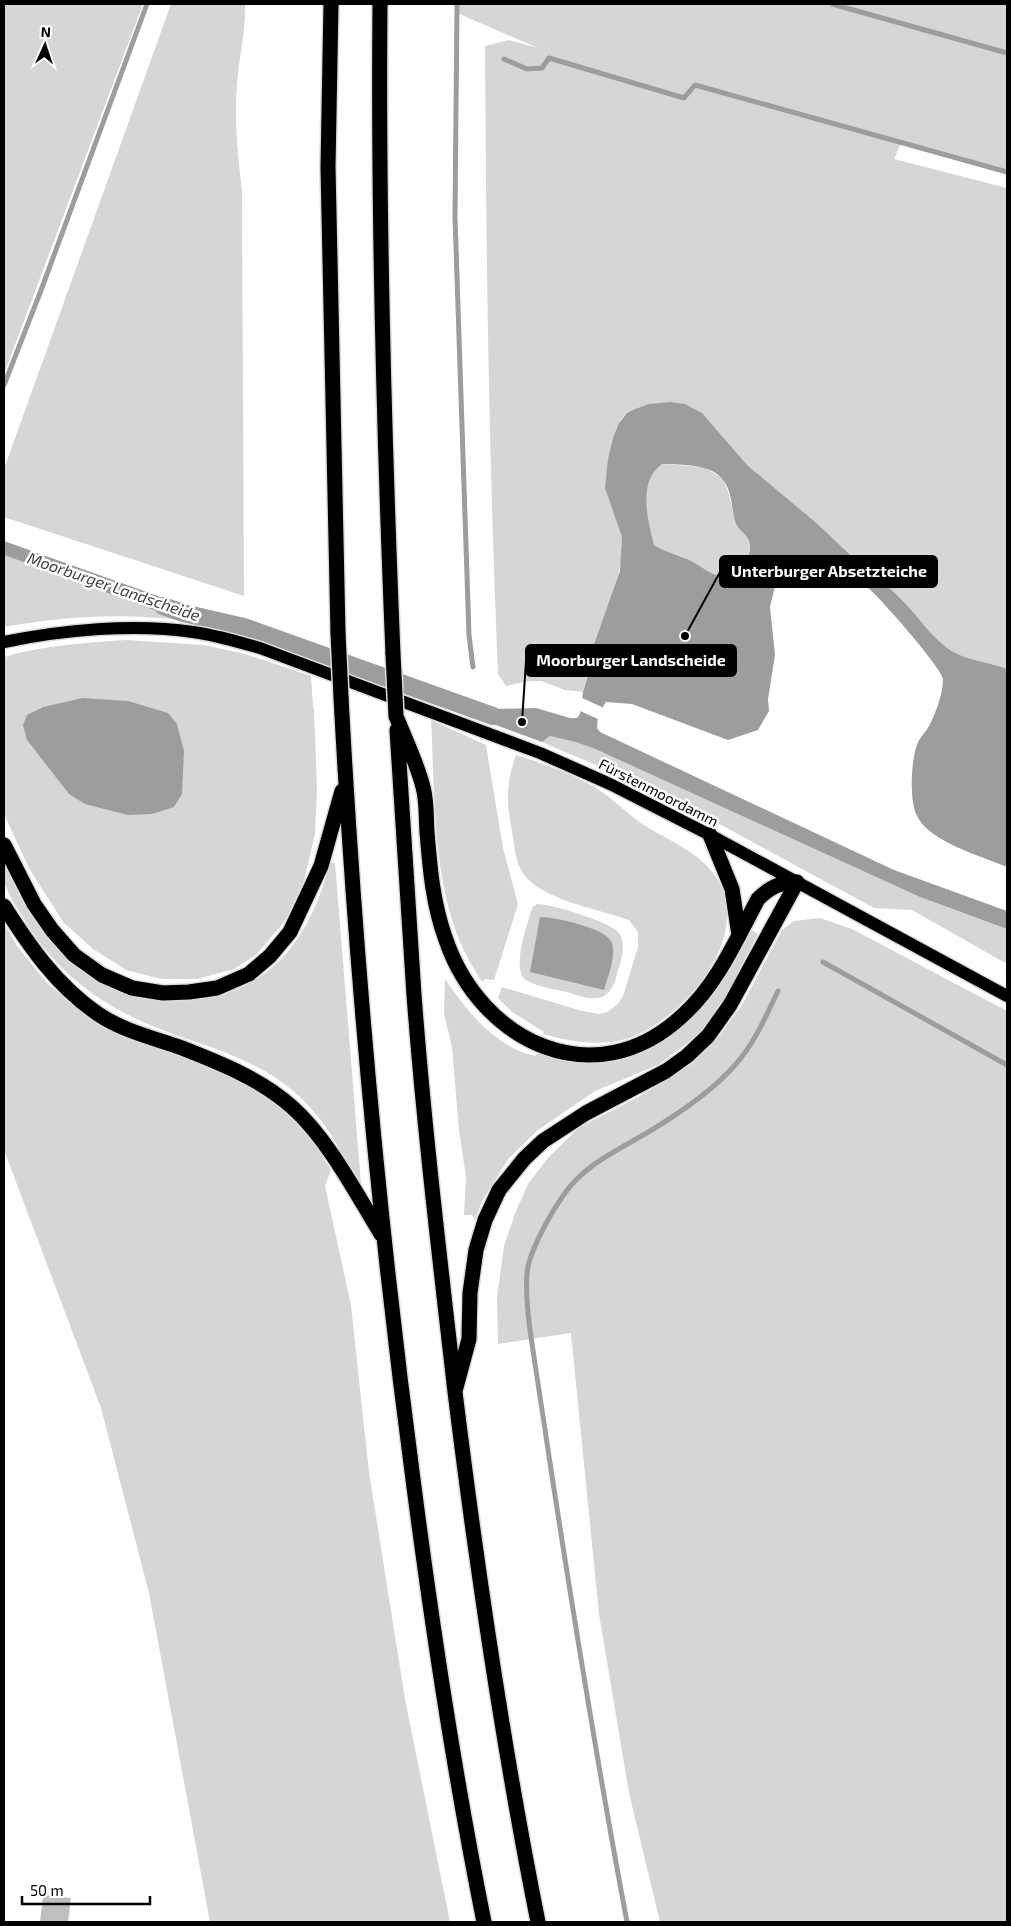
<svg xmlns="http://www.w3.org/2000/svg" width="1011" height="1926" font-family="'Exo 2',sans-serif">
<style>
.green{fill:#d6d6d6;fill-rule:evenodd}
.water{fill:#9d9d9d;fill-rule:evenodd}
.pier{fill:#fff}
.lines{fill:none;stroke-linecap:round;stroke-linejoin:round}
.stream{stroke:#9d9d9d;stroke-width:5}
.canal{stroke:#9d9d9d;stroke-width:18}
.building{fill:#bfbfbf}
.major-casing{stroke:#dbdbdb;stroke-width:15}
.highway-casing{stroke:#dbdbdb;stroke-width:18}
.major{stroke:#000;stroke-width:12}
.highway{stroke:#000;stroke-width:15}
.highway-bridge-casing{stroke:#dbdbdb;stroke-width:18;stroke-linecap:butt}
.highway-bridge{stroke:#000;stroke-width:15}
.labels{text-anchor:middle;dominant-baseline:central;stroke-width:5;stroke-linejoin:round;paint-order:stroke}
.street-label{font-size:15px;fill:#000;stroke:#fff}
.water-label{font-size:16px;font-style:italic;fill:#3e3e3e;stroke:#fff}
.leader{fill:none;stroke:#000;stroke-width:2}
.callout-dot{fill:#000;stroke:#fff;stroke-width:2}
.callout{fill:#000;stroke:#000;stroke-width:2}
.callout-label{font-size:16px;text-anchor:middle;font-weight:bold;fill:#fff}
</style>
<rect width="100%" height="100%" fill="#fff"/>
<!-- green -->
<path class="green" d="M4,4h139l-139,370z
M171,4h74c1,27 -6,53 -8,80 -3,35 1,72 5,107l2,405 -240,-79v-48z
M457,4h550v168l-106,-29 -7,16 113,29v481c-20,-8 -43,-8 -61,-22 -11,-9 -19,-18 -27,-28 -15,-18 -32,-35 -51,-48 -37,-38 -82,-67 -120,-104 -16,-16 -38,-51 -57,-60 -17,-9 -63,-4 -72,16 -3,7 -15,60 -13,66 4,20 18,37 17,58 -2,32 -16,60 -26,90 -6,18 -9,37 -14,55l-18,-2 -24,-9h-13l-22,5 -8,-12c-9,-209 -12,-418 -13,-628l24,-6 29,8 -81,-35z
M662,464l42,3 19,12 5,12 8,33 12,15 2,14 -4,11 -12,11 -13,2 -14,-5 -6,-5 -20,-11 -15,-3 -12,-8c-6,-25 -18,-63 8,-81z
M4,555l177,65c-63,-7 -115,-4 -177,7z
M126,640l78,5 41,9 66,22 2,31 1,1 3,81 -2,45 -11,47 -19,40 -29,34 -22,14 -37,10h-36l-35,-9 -33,-21 -30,-27 -34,-54 -25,-54v-157c39,-12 81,-14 122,-17zM82,698l-34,68 -20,-26v-25l15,-8z
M431,720l55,25 17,103 15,56 -24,76 -9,-1 -3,3c-8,-13 -16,-26 -22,-40 -28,-69 -25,-148 -29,-222z
M550,736l25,6 18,6 327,149 87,32v35l-95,-54 -38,-2 -208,-113 -124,-53z
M516,755c29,9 61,20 86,37 13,9 24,20 36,29 30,21 68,31 84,67 24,58 -42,132 -93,150 -29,9 -58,4 -86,-4l1,-2 -32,-20 -14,-14 4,-11 80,24 17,3 8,-2 11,-8 5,-8 15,-49v-15l-9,-12c-30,-11 -95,-21 -109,-52 -5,-11 -6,-25 -8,-37 -6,-30 -6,-47 4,-76z
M4,862c12,27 25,57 48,77 14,12 31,22 47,32 10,8 22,19 34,24 19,7 41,7 60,5 80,-8 118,-65 137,-137h5l26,321 -5,1c-13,-36 -35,-71 -65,-96 -37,-30 -82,-42 -126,-58 -58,-22 -105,-54 -138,-107 -8,-14 -19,-28 -23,-43 -1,-6 0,-13 0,-19z
M537,904c15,0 74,18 82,29 7,9 3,27 -1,37 -2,9 -5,21 -14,26 -10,6 -27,-1 -37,-4 -13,-3 -29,-5 -41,-12 -15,-10 1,-54 5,-69l2,-4z
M820,918l32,11 155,82v911h-347l-31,-129 -30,-179 -28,-281 -73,11 -1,-47 7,-51 12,-35 12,-27 20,-26 30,-30 60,-31 54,-33 28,-29 22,-30 40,-75 12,-9z
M4,923l13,23 30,37 35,29 53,27 108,41 29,19 32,29 27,42 -6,16 26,119 18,167 36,227 45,223h-240l-61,-329 -48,-185 -97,-258z
M752,930l6,4 -35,67 -22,30 -15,13 -28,21 -63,26 -57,39 -29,28 -27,43 -7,19 -3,-5h-8l2,-38 -7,-47 -7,-83 -8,-33 1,-35c18,26 39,54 68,69 7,4 15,6 22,8l3,-4c24,10 48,12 74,8 72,-12 108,-71 140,-130z"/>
<!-- water -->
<path class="water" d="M670,402l15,2 17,9 46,53 66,55 54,50c19,13 36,30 51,48 8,10 16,19 27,28 18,14 41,14 61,22v198c-26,-11 -77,-25 -90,-51 -8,-16 -6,-55 0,-71 2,-7 9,-13 12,-19 7,-13 14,-33 14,-47 -1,-11 -66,-85 -77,-93 -6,-4 -15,-5 -21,-9 -10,-5 -16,-10 -27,-12 -15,-3 -27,3 -40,9l-8,33 5,48 -7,44 1,12 -11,19 -30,10 -96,-36 -26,-2 -8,13 -1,13 3,4 294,138 113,41v18l-87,-32 -327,-149 -18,-6 -25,-6 -8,6 -73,-27 4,-13 21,7 42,-1 34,10h7l3,-4 3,-22 7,-24 2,-18 28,-79 2,-34 -17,-49 3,-29 5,-21 6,-15 8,-10 8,-4 14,-5zM662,464c19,1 49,-1 61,16 10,12 8,30 13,44 3,6 9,9 12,15 3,7 2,16 -1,22 -2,5 -7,8 -11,11 -15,14 -33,-6 -47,-12 -13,-6 -22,-7 -35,-15 -6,-25 -17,-63 8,-81z
M4,541l182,65 -5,14 -177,-65z
M82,698l46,3 40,12 9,11 7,27 -2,43 -8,13 -22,7 -24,1 -43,-11 -16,-10 -42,-54 -4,-15 4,-10 16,-8z
M540,917c15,0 67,11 72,26 4,15 -4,33 -8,47l-74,-18z"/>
<!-- pier -->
<path class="pier" d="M580,697l24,11 -4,12 -22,-10z"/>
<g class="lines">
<!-- stream -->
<path class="stream" d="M457,4l-2,213 14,418 4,32
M832,4l175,49
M504,59l23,10 15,-1 7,-10 135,40 11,-13 312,87
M4,385l36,-92 107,-289
M823,962l184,103
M627,1922c-28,-148 -52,-297 -75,-446 -6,-40 -12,-79 -18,-119 -4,-27 -9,-56 -7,-84 2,-22 25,-62 38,-80 20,-28 51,-42 80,-59 32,-19 67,-42 91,-70 19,-22 30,-48 42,-73"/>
<!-- canal -->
<path class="canal" d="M163,606l20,7 61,14 249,89"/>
</g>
<!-- building -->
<path class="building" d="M43,1895l28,3 -3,24h-28z"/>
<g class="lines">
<defs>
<path id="major" d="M4,642c58,-12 130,-19 189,-10 23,3 45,10 67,16l280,105 70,31 100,51 297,161"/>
<path id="highway" d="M331,4l-3,163 10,466
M380,4c-2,217 4,433 13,650
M341,697c14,264 38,528 73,790 19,146 41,291 70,435
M396,716c9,23 21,47 27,71 4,14 3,31 4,45 3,37 6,73 19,108 35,102 149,157 236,76 35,-31 54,-76 76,-117 12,-12 23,-17 39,-17l-67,123 -22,31 -21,20 -21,15 -80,42 -43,28 -19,18 -25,31 -14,30 -9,30 -6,43 -1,46 -14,52
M397,730c5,89 11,177 17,265 10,133 26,265 41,397 22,178 48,355 83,530
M710,835l22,54 7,46
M4,845l30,59 18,26 22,25 28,20 30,13 31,5 26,-1 28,-4 32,-14 21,-18 20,-24 31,-66 21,-75
M4,906c26,41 53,80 94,108 25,17 56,24 84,34 38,15 79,31 110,59 36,32 64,86 89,127"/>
</defs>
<!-- major casing -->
<use href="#major" class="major-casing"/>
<!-- highway casing -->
<use href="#highway" class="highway-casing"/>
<!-- major -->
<use href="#major" class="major"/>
<!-- highway -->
<use href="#highway" class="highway"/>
<defs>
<path id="highway-bridge" d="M338,633l3,64
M393,654l3,62"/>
</defs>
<!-- highway-bridge casing -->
<use href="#highway-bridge" class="highway-bridge-casing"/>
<!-- highway-bridge -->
<use href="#highway-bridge" class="highway-bridge"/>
</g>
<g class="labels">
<!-- street labels -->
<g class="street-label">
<text transform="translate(659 792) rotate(27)">Fürstenmoordamm</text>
</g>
<!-- water labels -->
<g class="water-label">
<text transform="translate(114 586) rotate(19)">Moorburger Landscheide</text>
</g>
</g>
<!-- callouts -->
<path class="leader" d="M685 636L720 572M522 722L526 661"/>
<g class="callout-dot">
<circle cx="685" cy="636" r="5"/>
<circle cx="522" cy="722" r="5"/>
</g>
<g class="callout">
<rect x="720" y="556" width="217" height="31" rx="5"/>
<rect x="526" y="645" width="210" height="31" rx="5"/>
</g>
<g class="callout-label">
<text x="829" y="577">Unterburger Absetzteiche</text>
<text x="631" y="666">Moorburger Landscheide</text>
</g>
<!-- border -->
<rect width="1011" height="1926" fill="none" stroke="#000000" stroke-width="10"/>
<!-- north arrow -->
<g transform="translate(45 45) rotate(3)" stroke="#ffffff" stroke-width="4" paint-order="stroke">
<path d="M0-4L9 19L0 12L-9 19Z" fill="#000000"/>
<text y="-8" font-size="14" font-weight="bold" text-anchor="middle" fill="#000000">N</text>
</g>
<!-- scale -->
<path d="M22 1896v8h128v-8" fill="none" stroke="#000000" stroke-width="2.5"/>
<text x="30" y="1896" font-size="15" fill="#000000" stroke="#ffffff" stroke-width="4" paint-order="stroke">50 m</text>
</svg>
